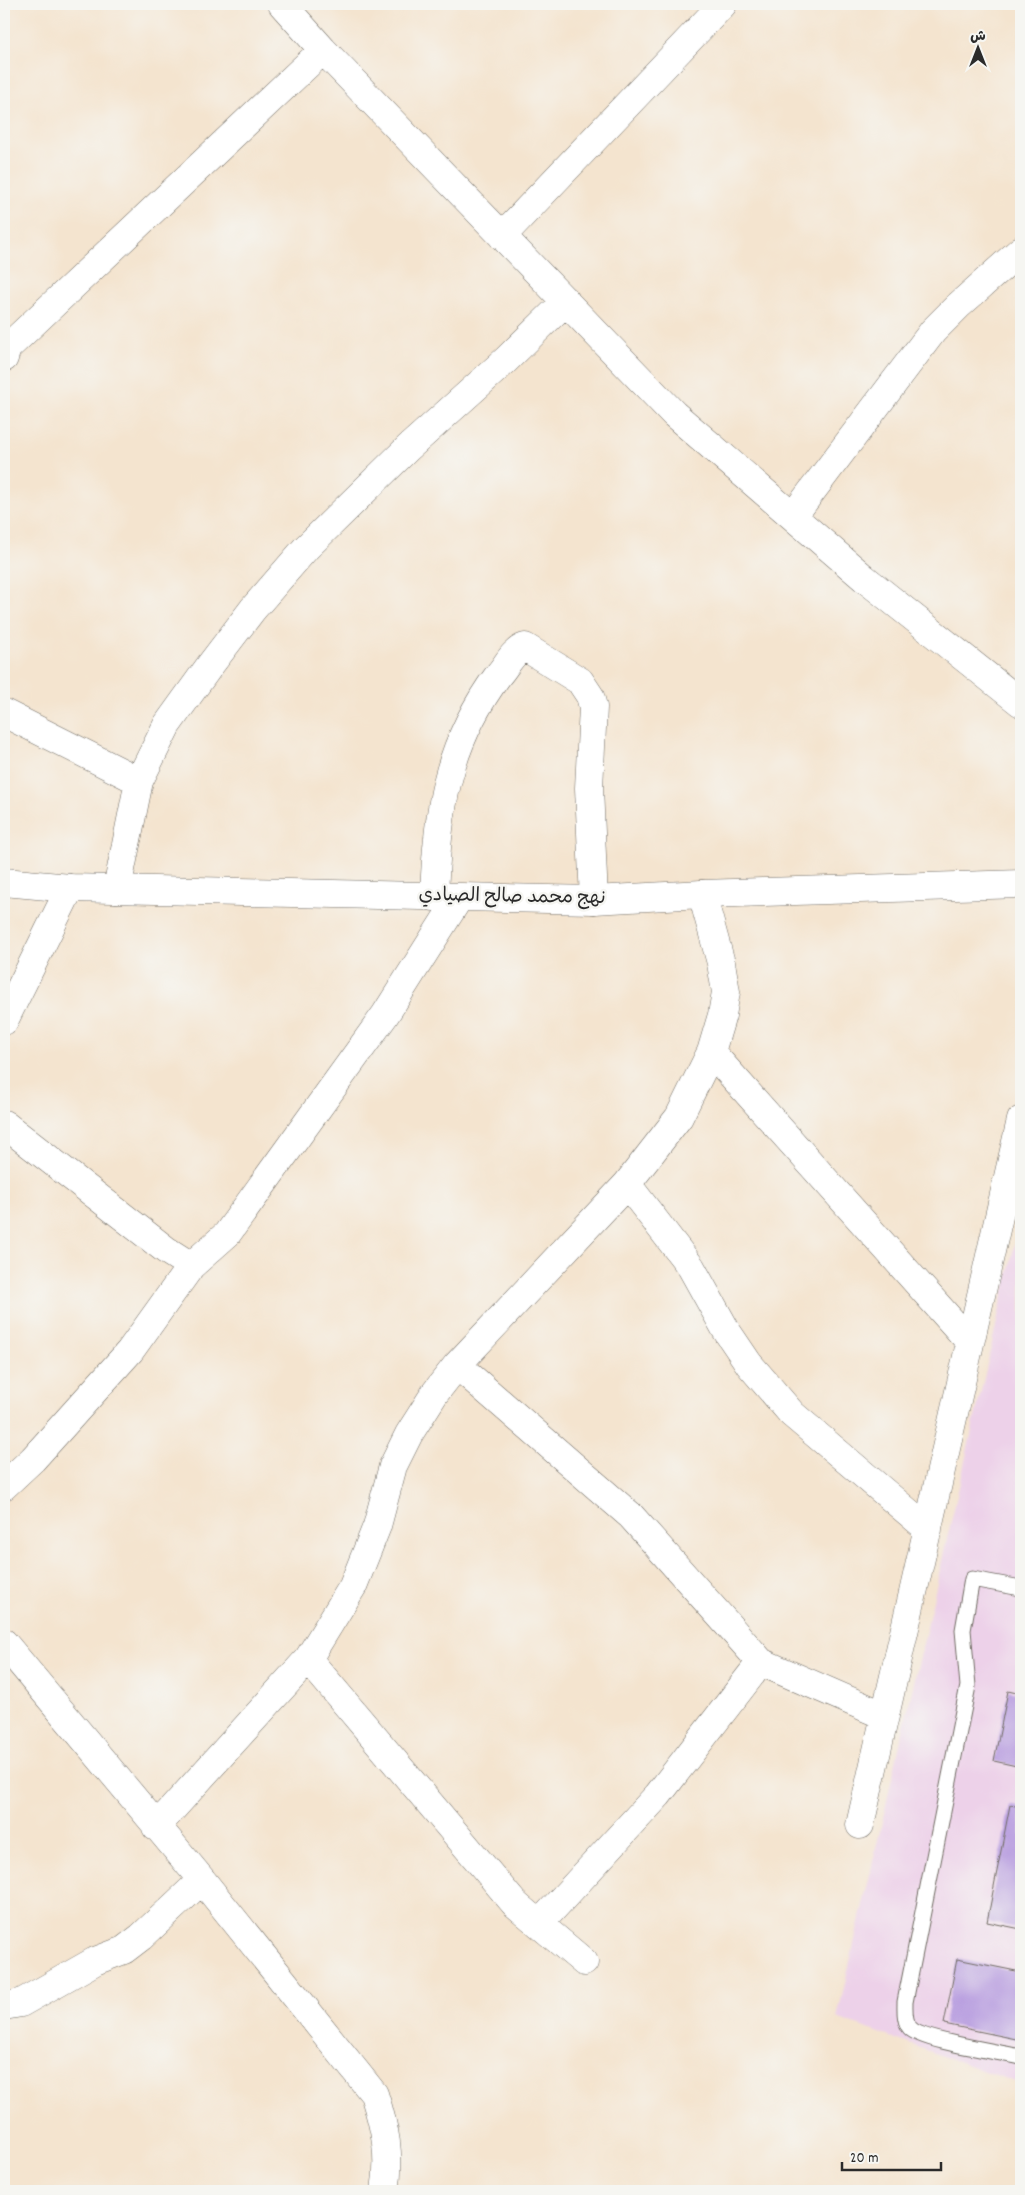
<svg xmlns="http://www.w3.org/2000/svg" width="1025" height="2195" font-family="Dekko,'Playpen Sans Arabic',sans-serif">
<style>
.built{fill:#edd1e9}
.building{fill:#b295de}
.lines{fill:none;stroke-linecap:round;stroke-linejoin:round}
.lane-casing{stroke:#716c64;stroke-width:17}
.street-casing{stroke:#716c64;stroke-width:29}
.secondary-casing{stroke:#716c64;stroke-width:29}
.lane{stroke:#fff;stroke-width:15}
.street{stroke:#fff;stroke-width:28}
.secondary{stroke:#fff;stroke-width:28}
.labels{text-anchor:middle;dominant-baseline:central;stroke-width:5;stroke-linejoin:round;paint-order:stroke}
.street-label{font-size:19px;fill:#2b2b2b;stroke:#f6f6f2}
</style>
<rect width="100%" height="100%" fill="#f6f6f2"/>
<filter id="ink" filterUnits="userSpaceOnUse"><feTurbulence type="fractalNoise" baseFrequency=".02" numOctaves="2"/><feDisplacementMap in="SourceGraphic" scale="10" xChannelSelector="R" yChannelSelector="G"/><feConvolveMatrix kernelMatrix="1 2 1 2 8 2 1 2 1" color-interpolation-filters="sRGB"/></filter>
<filter id="wash" filterUnits="userSpaceOnUse"><feTurbulence type="fractalNoise" baseFrequency=".0096" numOctaves="4" result="noise"/><feDisplacementMap in="SourceGraphic" scale="20" xChannelSelector="R" yChannelSelector="G"/><feGaussianBlur stdDeviation="1.12" result="paint"/><feColorMatrix in="noise" values="0 0 0 0 0 0 0 0 0 0 0 0 0 0 0 0 0 1.4 0 .05"/><feComposite in="paint" operator="in"/></filter>
<g filter="url(#wash)">
<rect width="100%" height="100%" fill="#f4e4cf"/>
<!-- built -->
<path class="built" d="M1021,1217v867l-184,-66z"/>
<g id="blocks">
<!-- building -->
<path class="building" d="M1008,1691l13,3v73l-27,-6z
M1010,1805l11,2v122l-34,-7z
M957,1959l64,13v68l-77,-16z"/>
</g>
</g>
<g filter="url(#ink)">
<use href="#blocks" fill-opacity="0" stroke="#716c64" stroke-width="1"/>
<g class="lines">
<defs>
<path id="lane" d="M1021,1588l-49,-9 -9,51 5,56 -63,316c0,8 -1,19 5,26 11,13 91,24 111,29"/>
<path id="street" d="M282,4l41,46 351,364 190,164 157,125
M502,236l221,-232
M4,358l3,-10 316,-298
M793,516l140,-185 25,-25 63,-56
M4,713l135,68
M117,889l22,-108 28,-56 44,-61 42,-55 53,-61 102,-100 98,-88 60,-59
M434,897c3,-85 12,-152 65,-223 8,-9 14,-23 26,-27l55,34 10,15 3,11 -4,81 5,112
M4,1021l66,-133
M711,1052l259,290
M4,1124l162,126 25,16 36,-32 158,-219 74,-117
M627,1184l64,83 35,63 23,34 43,50 136,115
M457,1365l174,151 130,146 124,54
M4,1486l29,-27 97,-108 61,-85
M4,1643l198,237 172,214c11,34 17,61 11,97
M308,1659l206,244 70,59
M860,1825l161,-705
M156,1827l152,-168 45,-73 24,-60 16,-60 16,-32 26,-41 22,-28 170,-181 52,-67 32,-65 11,-37 4,-23 -5,-29 -19,-69
M539,1924l119,-129 103,-133
M4,2006l17,-3 74,-42 29,-11 17,-13 61,-57"/>
<path id="secondary" d="M4,882l66,6 524,12 108,-6 319,-10"/>
</defs>
<!-- lane casing -->
<use href="#lane" class="lane-casing"/>
<!-- street casing -->
<use href="#street" class="street-casing"/>
<!-- secondary casing -->
<use href="#secondary" class="secondary-casing"/>
<!-- lane -->
<use href="#lane" class="lane"/>
<!-- street -->
<use href="#street" class="street"/>
<!-- secondary -->
<use href="#secondary" class="secondary"/>
</g>
</g>
<g class="labels">
<!-- street labels -->
<g class="street-label">
<text transform="translate(512 898) rotate(1)">نهج محمد صالح الصيادي</text>
</g>
</g>
<!-- margin -->
<rect width="1025" height="2195" fill="none" stroke="#f6f6f2" stroke-width="20"/>
<!-- north arrow -->
<g transform="translate(978 48)" stroke="#f6f6f2" stroke-width="4" paint-order="stroke">
<path d="M0-4L9 19L0 12L-9 19Z" fill="#2b2b2b"/>
<text y="-8" font-size="14" font-weight="bold" text-anchor="middle" fill="#2b2b2b">ش</text>
</g>
<!-- scale -->
<path d="M842 2162v8h99v-8" fill="none" stroke="#2b2b2b" stroke-width="2.5"/>
<text x="850" y="2162" font-size="15" fill="#2b2b2b" stroke="#f6f6f2" stroke-width="4" paint-order="stroke">20 m</text>
</svg>
